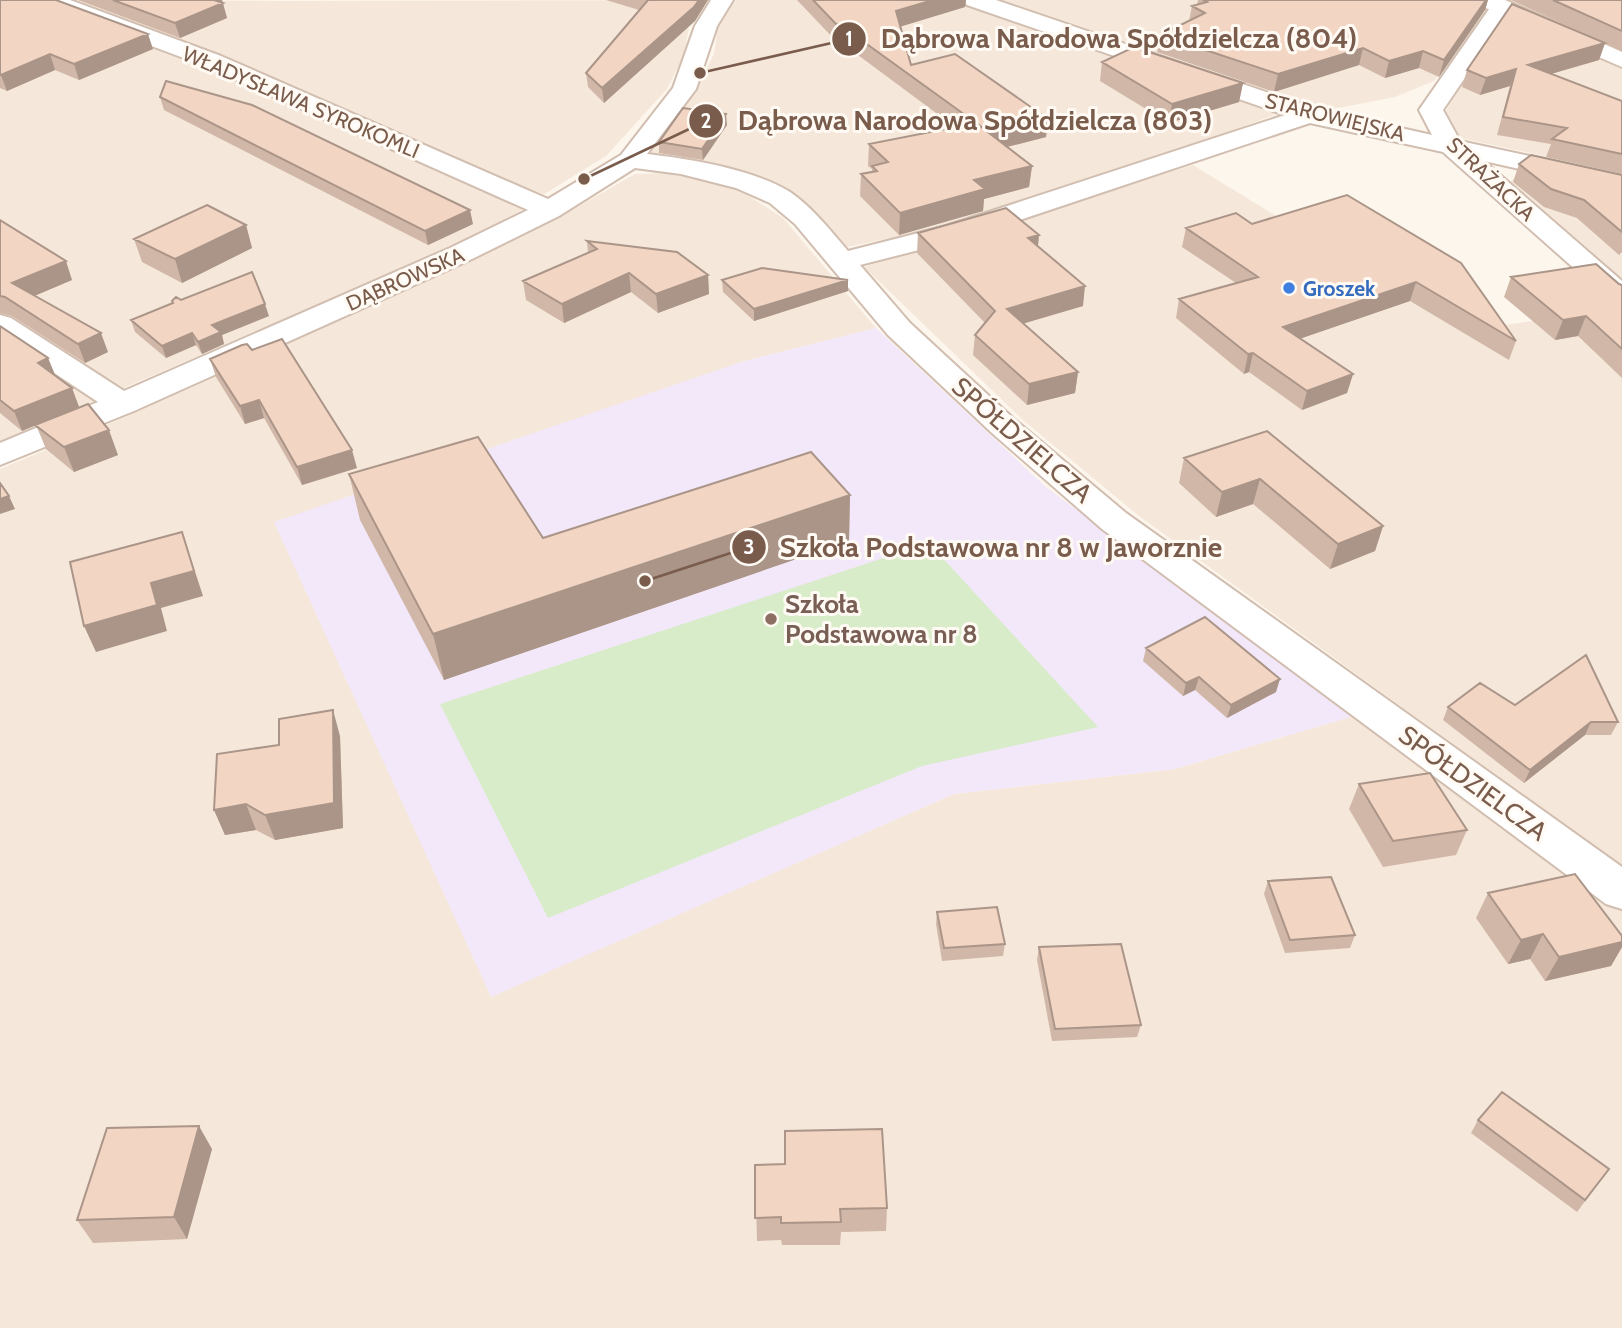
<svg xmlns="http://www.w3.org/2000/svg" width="1622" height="1328" font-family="Cabin,sans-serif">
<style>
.residential{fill:#f5e8da}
.education{fill:#f3e8fa}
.green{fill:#d8ecc9}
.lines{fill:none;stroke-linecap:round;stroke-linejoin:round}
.street-casing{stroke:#d1beb0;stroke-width:4}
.secondary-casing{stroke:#d6c0b0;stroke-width:4}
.street{fill:#fff;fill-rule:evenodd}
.secondary{fill:#fff;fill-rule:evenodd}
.wall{fill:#d1b7a8}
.shaded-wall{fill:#aa9588}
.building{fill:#f3d5c3;stroke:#aa9588;stroke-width:2}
.shop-dot{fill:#3f7fe0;stroke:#fffaf3;stroke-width:2.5}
.education-dot{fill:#8d6e63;stroke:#fffaf3;stroke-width:2.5}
.labels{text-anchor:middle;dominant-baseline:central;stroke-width:6;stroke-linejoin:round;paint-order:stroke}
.far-street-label{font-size:21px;fill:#7a5c4d;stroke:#fffaf3}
.far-shop-label{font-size:21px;font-weight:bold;fill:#366cbe;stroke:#fffaf3;text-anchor:start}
.street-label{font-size:26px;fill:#7a5c4d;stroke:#fffaf3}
.education-label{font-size:26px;font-weight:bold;fill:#785e54;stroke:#fffaf3;text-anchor:start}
.leader{fill:none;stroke:#7a5c4d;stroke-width:2.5}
.callout-dot{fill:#7a5c4d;stroke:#fffaf3;stroke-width:2.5}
.mark-label{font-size:21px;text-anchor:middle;font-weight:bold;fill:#fff}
.callout-label{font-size:28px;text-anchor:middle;font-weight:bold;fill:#7a5c4d;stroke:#fffaf3;stroke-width:6;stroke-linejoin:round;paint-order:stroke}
</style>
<rect width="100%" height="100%" fill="#fdf6ec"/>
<!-- residential -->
<path class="residential" d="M0,0l60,8 147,61 317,140 -78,41 -446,191z
M68,0l215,1 423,-1 -17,27 -5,28 -17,34 -61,67 -68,42z
M736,0h222l324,112 -192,70 -142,44 -101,21 -46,-47 -54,-26 -98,-19 47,-65 18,-36 4,-30z
M1000,0h474l17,8 -57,73 -39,16 -72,14z
M1509,18l113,51v104l-162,-35 -14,-27 16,-29z
M1193,165l270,166 76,-11 83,-6v553l-483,-351 -115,-95 -160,-154z
M1526,167l96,25v92l-114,-100z
M668,173l70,16 45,29 93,110 -135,34 -250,634 463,-202 221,-25 179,-53 268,194v418h-1622v-859l130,-54 343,-157 92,-44 70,-40z"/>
<!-- education -->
<path class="education" d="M876,328l170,159 308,229 -179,53 -221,25 -463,203 -217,-475 467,-160z"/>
<!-- green -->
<path class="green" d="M929,543l169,184 -176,39 -374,152 -108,-214z"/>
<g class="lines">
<defs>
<path id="street" d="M39,0h31l151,56 327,143 73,-44 52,-67 22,-62 16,-26h22l-16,26 -21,63 -49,65c43,5 106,15 143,38 23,16 40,38 58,59l98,-25 339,-111 -318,-110 -3,-5h32l320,109 116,26 -13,-25 75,-108h16l3,5 -70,103 17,31 162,35v16l-138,-31 138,120v24l-10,-3 -169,-150 -133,-29 -344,115 -106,27 50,58 104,96 112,94 496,354v42l-16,-5 -504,-375 -110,-96 -104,-98 -93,-111 -25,-21 -34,-15 -55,-14 -46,-6 -76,48 -89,44 -336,151 -134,54v-22l98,-41 -98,-65v-22l11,3 113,73 326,-143 78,-38 -323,-144 -163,-61z"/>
<path id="secondary" d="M1476,0h29l117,52v15l-143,-62z"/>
</defs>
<!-- street casing -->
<use href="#street" class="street-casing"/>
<!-- secondary casing -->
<use href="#secondary" class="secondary-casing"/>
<!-- street -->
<use href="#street" class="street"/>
<!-- secondary -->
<use href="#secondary" class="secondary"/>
</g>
<!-- wall -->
<path class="wall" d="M0,0l153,49 -74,31 -24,-10 -48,21 -7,-3z
M78,0h144l5,18 -47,20z
M606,0h102l-13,21 -91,82 -16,-16 -2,-14 53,-63z
M797,0h169l-1,7 -64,19 10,39 137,54 -2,18 -39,10 25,19 -3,21 -45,12 -1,12 -84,24 -39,-39 1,-22 11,-2v-3l-4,-3 1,-22 86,-17 -116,-86h-3z
M1198,0h290l-3,10 -46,67 -20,-9 -34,10 -26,-13 -85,27 -117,-40 3,-17 29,-14 3,-15 5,-1z
M1511,0h111v51l-17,-8 -6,17 -48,14 71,27v73l-76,-17 5,-13 -54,-9 13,-49 -30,9 -18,-8 5,-17 135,-28z
M1102,62l141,21 -4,19 -70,21 -69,-42z
M160,97l313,127 -45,21 -264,-135z
M727,125l-24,35 -44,-7v-11z
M1519,164l103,11v77l-3,3 -42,-37 -33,-11 -31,-25z
M1347,195l169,146 -7,19 -99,-59 -109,37 52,36 -6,19 -45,17 -53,-38 -5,2 -68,-56 3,-19 57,-16 -54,-36 4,-19 66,-4z
M0,220l72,60 -38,16 74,56 -23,11 -73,-47 -12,-3z
M246,225l6,23 -70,35 -40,-21 -8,-23z
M918,233l121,2 -1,11 45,60 -59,17 54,49 -3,21 -48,12 -54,-50 2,-20 10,-12 -68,-70z
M587,241l121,34 1,19 -51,19 -27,-21 -67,31 -38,-23 -3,-19 65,-28z
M1511,277l111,8v93l-44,-42 -23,4 -51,-43z
M722,280l126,11 -94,30 -31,-29z
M181,300l88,16 -47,19 2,9 -22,10 -6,-9 -30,13 -31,-26 -4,-12 42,-17 -1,-2z
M0,326l48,32 7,18 17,12 7,19 39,48 -44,17 -28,-23 -10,-24 -14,6 -22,-18z
M210,359l147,109 -55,17 -38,-67 -19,6 -29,-47z
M1267,431l116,95 -8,25 -45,18 -77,-65 -37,13 -37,-34 5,-25z
M349,474l194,64 307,-43 -1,46 -405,139 -84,-160z
M1146,648l130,44 -49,26 -32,-28 -12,6 -40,-35z
M1515,705l103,17 -7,13h-26l-61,48 -81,-63 5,-13z
M340,736l3,92 -68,12 -19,-10 -31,5 -11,-25z
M1359,784l108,46 -11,25 -73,12 -34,-58z
M1268,881l87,54 -5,13 -65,5 -21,-59z
M1488,893l134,43v11l-11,19 -66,15 -15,-22 -22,5 -32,-46z
M937,912l68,32 -2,12 -61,5 -6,-37z
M1039,947l102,78 -4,12 -85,4 -15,-81z
M1478,1120l131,49 -32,43 -106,-79z
M212,1149l-25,90 -94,4 -16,-23z
M755,1165l132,43 -1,23 -45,1 -1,13h-58l-1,-5 -24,1z"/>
<!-- shaded-wall -->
<path class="shaded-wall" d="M208,0h14l5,18 -47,20 -5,-15z
M699,0h9l-13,21 -91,82 -2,-15z
M933,0h33l-1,7 -69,21v-17z
M1486,0h2l-3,10 -46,67 5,-17z
M836,24h3v17h-3z
M148,34l5,15 -74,31 -5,-16z
M1605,43l-6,17 -76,22 5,-17z
M1363,48l-4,17 -85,27 4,-18z
M1423,51l-4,17 -34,10 4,-17z
M50,54l5,16 -48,21 -6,-16z
M1516,69l-6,17 -30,9 6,-17z
M1243,83l-4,19 -70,21 3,-19z
M726,114l1,11 -24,35 -1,-11z
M1048,119l-2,18 -59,15 2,-19z
M1032,166l-3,21 -45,12 -1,12 -84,24 1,-22 74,-33z
M470,210l3,14 -45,21 -3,-14z
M246,225l6,23 -70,35 -7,-24z
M1039,235l-2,19 -9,-16z
M66,261l6,19 -52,22 -8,-19z
M629,273l2,19 -67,31 -2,-19z
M708,275l1,19 -51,19 -2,-19z
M848,280v11l-94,30v-12z
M1416,282l-6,19 -131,45 4,-19z
M1085,286l-2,20 -78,23 2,-20z
M265,304l4,12 -47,19 2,9 -22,10 -4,-12 14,-17z
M1586,316l-8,20 -23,4 8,-20z
M101,333l7,19 -23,11 -7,-19z
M192,333l4,12 -30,13 -4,-12z
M1253,353l-4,19 -5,2 4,-20z
M48,358l8,19 -18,-14z
M1078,372l-3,21 -48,12 2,-21z
M1353,374l-6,19 -45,17 5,-19z
M72,388l7,19 -57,24 -8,-20z
M259,400l5,18 -19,6 -5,-18z
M109,430l9,25 -44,17 -10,-25z
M352,450l5,18 -55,17 -5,-18z
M1260,479l-7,25 -37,13 6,-25z
M850,495l-1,46 -405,139 -11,-46z
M9,496l6,13 -15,5v-15z
M1383,526l-8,25 -45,18 8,-25z
M182,532l21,64 -42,12 6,23 -71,21 -12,-26 67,-43z
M1199,677l-4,13 -12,6 3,-13z
M1280,679l-4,13 -49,26 4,-13z
M333,710l7,26 3,92 -68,12 -10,-25z
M1591,722l-6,13 -61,48 6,-13z
M246,804l10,26 -31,5 -11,-25z
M1543,934l-13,25 -22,5 13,-24z
M1622,942v5l-11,19 -66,15 14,-24z
M199,1126l13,23 -25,90 -13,-22z"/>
<!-- building -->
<path class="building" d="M0,0h56l92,34 -74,30 -24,-10 -49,21 -1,-1z
M113,0h101l9,3 -48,20z
M648,0h51l-5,7 -92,81 -16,-15z
M813,0h120l-37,11 15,54 44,-11 93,65 -58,14 -151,-109h-3z
M1203,0h283l-42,60 -21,-9 -34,10 -26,-13 -85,26 -118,-39 45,-22 -13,-7 15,-4z
M1553,0h69v31z
M1512,4l93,39 -77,22 94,36v53l-70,-15 15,-11 -64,-11 13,-48 -30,9 -19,-8z
M1134,47l109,36 -71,21 -70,-42z
M166,81l86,24 218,105 -45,21 -265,-134z
M683,108l43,6 -24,35 -43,-7z
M976,123l56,43 -58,14 11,9 -85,24 -39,-39 16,-3 -5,-5 16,-4 -19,-18z
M1531,155l91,20v57l-38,-32 -33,-11 -32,-25z
M1347,195l114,68 55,78 -100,-59 -133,45 70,47 -46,17 -54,-38 -5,1 -69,-55 79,-22 -72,-49 50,-15 16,11z
M207,205l39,20 -71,34 -41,-20z
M1006,208l33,27 -11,3 57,48 -78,23 71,63 -49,12 -54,-49 20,-24 -77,-78z
M0,220l66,41 -54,22 89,50 -23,11 -73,-47 -5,-1z
M587,241l90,11 31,23 -52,19 -27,-21 -67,31 -39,-23 74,-32z
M1596,264l23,20 3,1v64l-36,-33 -23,4 -52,-43z
M762,268l86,12 -94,29 -32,-29z
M252,272l13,32 -53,21 9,7 -23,10 -6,-9 -30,13 -31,-26 42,-17 -1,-2 4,-4 5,3z
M0,326l48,32 -10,5 34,25 -58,23 -14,-11z
M282,339l70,111 -55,17 -38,-67 -19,6 -30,-47 32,-14 5,-1 5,6z
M88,404l21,26 -45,17 -29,-22z
M1267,431l116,95 -45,18 -78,-65 -38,13 -38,-34z
M478,437l65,101 268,-86 39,43 -417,139 -84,-160z
M0,483l9,13 -9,3z
M182,532l12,39 -43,12 6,22 -73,21 -14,-64z
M1205,617l75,62 -49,26 -32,-28 -13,6 -40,-35z
M1586,655l32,67h-27l-61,48 -82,-63 32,-24 35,22z
M333,710l1,93 -69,12 -19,-11 -32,6 3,-56 62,-9v-26z
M1430,773l37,57 -74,11 -34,-57z
M1575,874l47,62v6l-63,15 -16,-23 -22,6 -33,-47z
M1331,877l24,58 -65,5 -22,-59z
M997,907l8,37 -61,4 -7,-36z
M1121,944l20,81 -86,4 -16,-82z
M1502,1092l107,77 -24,31 -107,-80z
M199,1126l-25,91 -97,3 30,-92z
M882,1129l5,79 -47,1 1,13 -60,1v-6l-26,1v-53l30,-1v-33z"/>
<!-- markers -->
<circle class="shop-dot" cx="1289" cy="288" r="7"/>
<circle class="education-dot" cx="771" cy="619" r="7"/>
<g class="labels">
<!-- far-street labels -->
<g class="far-street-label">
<text transform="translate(301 102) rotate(23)">WŁADYSŁAWA SYROKOMLI</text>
<text transform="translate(1335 117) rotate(14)">STAROWIEJSKA</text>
<text transform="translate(1491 179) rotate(43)">STRAŻACKA</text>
<text transform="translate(405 279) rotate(-24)">DĄBROWSKA</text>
</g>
<!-- far-shop labels -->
<g class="far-shop-label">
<text x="1303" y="288">Groszek</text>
</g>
<!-- street labels -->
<g class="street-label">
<text transform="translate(1022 440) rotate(41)">SPÓŁDZIELCZA</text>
<text transform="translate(1473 783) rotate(36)">SPÓŁDZIELCZA</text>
</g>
<!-- education labels -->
<g class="education-label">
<text x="785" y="604">Szkoła<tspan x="785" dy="30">Podstawowa nr 8</tspan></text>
</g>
</g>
<!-- callouts -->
<path class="leader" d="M700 73L849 39M584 179L706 121M645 581L749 547"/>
<g class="callout-dot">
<circle cx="700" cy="73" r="7"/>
<circle cx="584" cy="179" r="7"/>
<circle cx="645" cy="581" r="7"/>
<circle cx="849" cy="39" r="18"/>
<circle cx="706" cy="121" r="18"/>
<circle cx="749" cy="547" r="18"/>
</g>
<g class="mark-label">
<text x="849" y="46">1</text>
<text x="706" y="128">2</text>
<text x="749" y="554">3</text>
</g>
<g class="callout-label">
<text x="1119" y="48">Dąbrowa Narodowa Spółdzielcza (804)</text>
<text x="975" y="130">Dąbrowa Narodowa Spółdzielcza (803)</text>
<text x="1001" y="557">Szkoła Podstawowa nr 8 w Jaworznie</text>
</g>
</svg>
